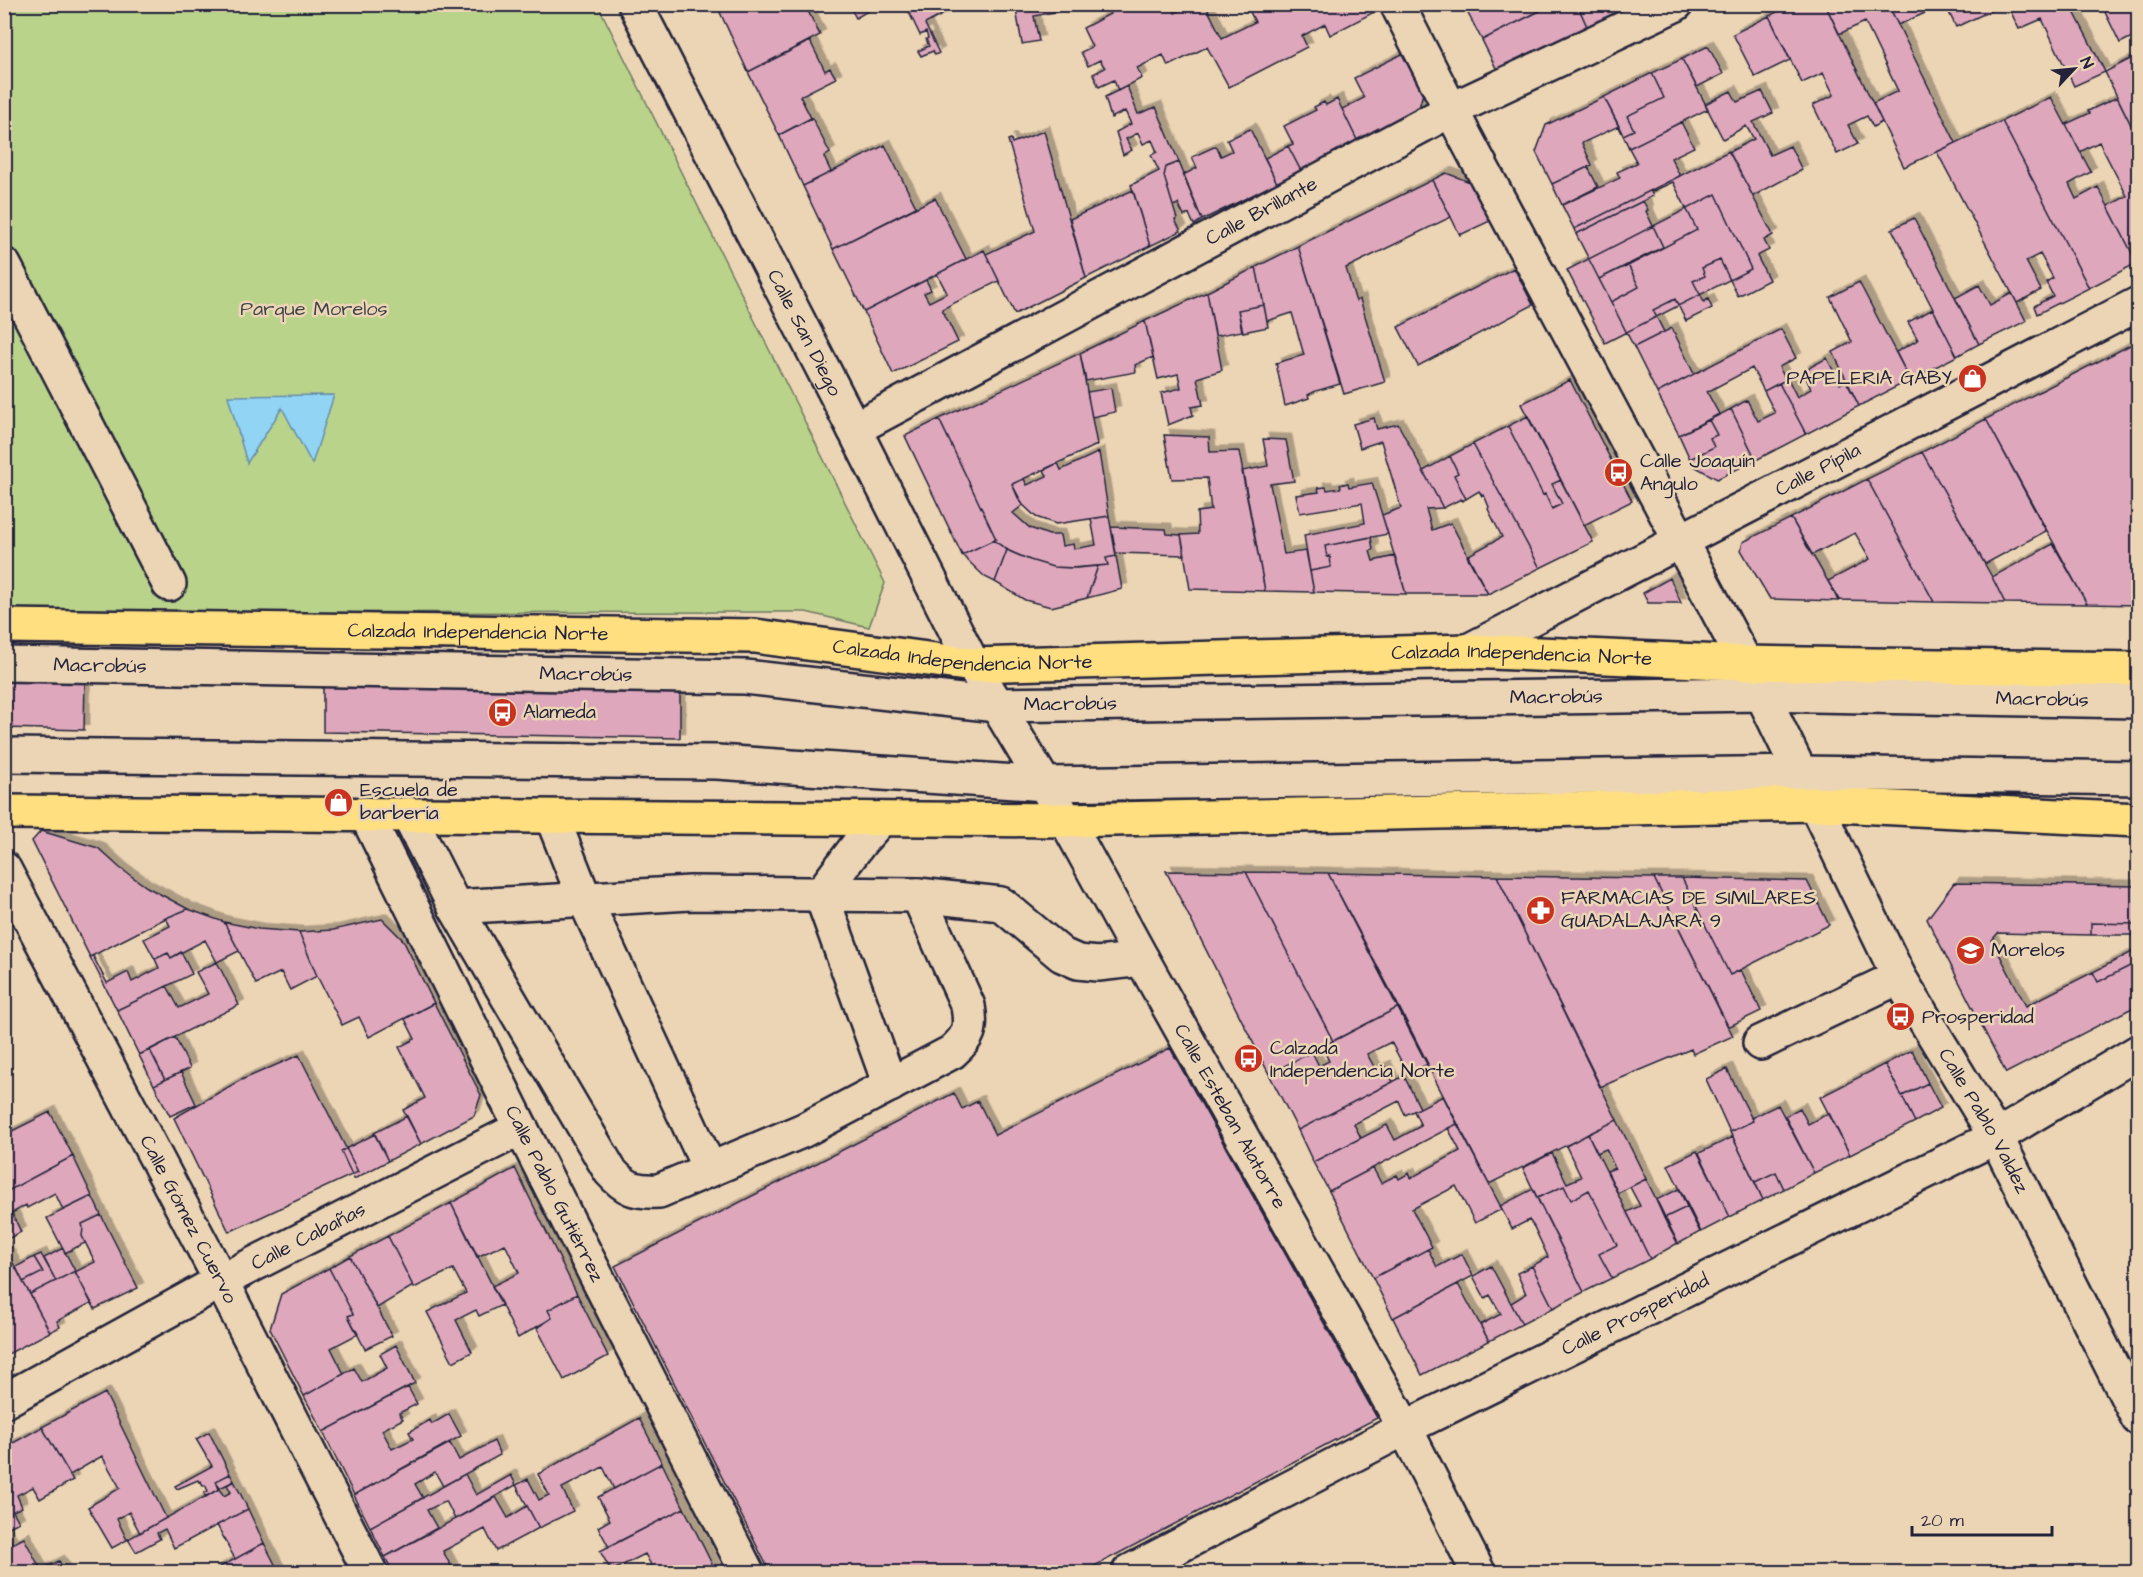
<svg xmlns="http://www.w3.org/2000/svg" width="2143" height="1577" font-family="'Architects Daughter',sans-serif">
<style>
.green{fill:#bad38a;stroke:#6e7a62;stroke-width:1.5}
.water{fill:#92d4f4;stroke:#658daa;stroke-width:1.5}
.building{fill:#dea7bb;stroke:#22223b;stroke-width:1.5;filter:url(#shadow)}
.lines{fill:none;stroke-linecap:round;stroke-linejoin:round}
.minor-casing{stroke:#22223b;stroke-width:38}
.major-casing{stroke:#22223b;stroke-width:38}
.minor{stroke:#ecd5b4;stroke-width:33}
.major{stroke:#ffdf80;stroke-width:33}
.labels{text-anchor:middle;dominant-baseline:central;stroke-width:5;stroke-linejoin:round;paint-order:stroke}
.street-label{font-size:20px;fill:#22223b;stroke:#ecd5b4}
.park-label{font-size:20px;fill:#40454b;stroke:#ecd5b4}
.poi-label{font-size:20px;fill:#22223b;stroke:#ecd5b4;text-anchor:start}
</style>
<defs>
<filter id="shadow"><feDropShadow dx="5.5" dy="-5.5" stdDeviation="0" flood-color="#0004"/></filter>
</defs>
<rect width="100%" height="100%" fill="#ecd5b4"/>
<filter id="ink" filterUnits="userSpaceOnUse"><feTurbulence type="fractalNoise" baseFrequency=".0167" numOctaves="2"/><feDisplacementMap in="SourceGraphic" scale="12" xChannelSelector="R" yChannelSelector="G"/><feConvolveMatrix kernelMatrix="1 2 1 2 8 2 1 2 1" color-interpolation-filters="sRGB"/></filter>
<g filter="url(#ink)">
<!-- green -->
<path class="green" d="M4,5h594l287,578 -16,44 -63,-15 -801,1z"/>
<!-- water -->
<path class="water" d="M334,395l-22,69 -30,-56 -35,55 -19,-67z"/>
<!-- building -->
<path class="building" d="M726,4h85l-5,3 14,28 -72,37 -30,-64z
M843,4h26l2,5 -15,9 -6,-11 -5,2z
M905,4h46l2,5 -28,15 14,29 -4,2 -2,-4 -12,5 -3,-5 11,-5 -3,-7 2,-1 -2,-6 -6,3z
M1015,4h49l1,6 -31,6 5,25 -17,3z
M1091,4h80l4,9 17,-9h13l17,34 33,-16 -9,-18h132l2,5 -50,26 -5,-11 -23,12 5,11 -78,40 -22,-40 -39,19 -5,-11 -26,13 5,10 -24,13 -4,-11 -15,7 -6,-13 12,-6 -5,-8 -12,6 -7,-14 11,-5 -9,-19 27,-14 -5,-9 -11,5z
M1463,4h90l-71,36z
M1554,4h23l12,27 -89,45 -18,-36z
M1577,4h65l-53,27z
M1793,4h32l57,118 -9,5 -6,-11 -19,9 10,19 -21,10 -24,-49 21,-10 -11,-22 -21,10 -33,-67z
M1825,4h63l68,139 -52,24 -31,-64 25,-12 -33,-69 -26,12z
M1888,4h33l4,9 -27,12z
M1945,4h60l-49,23z
M2007,4h63l35,68 -31,14 -32,-67 -23,10z
M2101,4h31l6,15v15l-18,9z
M1769,16l21,44 -35,17 -22,-43z
M810,41l15,30 5,-3 6,10 -36,18 11,22 -32,17 -31,-63z
M1708,46l15,28 -26,13 -15,-28z
M1404,53l19,40 -5,19 -60,30 -16,-33 22,-11 -10,-20z
M2138,55v84l-33,-67z
M1682,59l26,50 -79,39 -6,-13 11,-5 -7,-14 37,-18 -12,-25z
M1652,73l12,25 -37,18 7,14 -11,5 -19,-38z
M1127,86l11,28 18,-7 23,55 -13,5 -2,9 13,43 -2,1 6,11 -31,15 -19,-61 28,-14 -8,-16 6,-3 -5,-12 -9,4 -5,-11 -12,6 6,11 -9,5 -7,-23 15,-8 -6,-13 -14,7 -6,-21z
M1731,91l6,11 25,-11 11,22 -20,9 17,33 20,-9 12,24 -49,26 -24,-44 25,-13 -8,-13 -23,13 -18,-35z
M1604,97l15,29 -37,17 10,22 -40,19 -16,-32 10,-27z
M2051,97l40,75 -22,12 7,15 22,-12 39,76 -48,25 -87,-167z
M2117,97l21,42 -1,124 -29,-57 19,-10 -28,-54 -19,10 -14,-28 24,-11 -2,-2z
M1337,99l21,43 -57,29 -13,-25 5,-2 -9,-18 32,-16 -2,-3 10,-5 2,3z
M812,118l18,35 -6,4 7,15 -28,14 -24,-51z
M2002,121l87,167 -52,26 -3,-8 19,-10 -7,-14 7,-4 -13,-24 -14,7 15,29 -24,13 -80,-151z
M1681,122l13,25 -23,11 9,18 -106,53 -12,-24 58,-27 -3,-6 20,-9 -8,-15z
M1250,129l27,54 -75,37 -19,-45 14,-7 -5,-11 24,-11 5,10 11,-5 -5,-11z
M1044,131l42,147 -71,36 -29,-60 49,-23 -27,-91 3,-1 1,4z
M885,145l31,62 -83,42 -30,-63z
M1288,146l13,25 -24,12 -12,-25z
M1729,151l44,84 -9,5 5,10 -12,6 12,24 -31,16 -18,-36 -18,8 3,8 -12,5 11,21 4,-3 4,9 -26,13 -11,-22 -22,11 11,22 -30,15 -23,-45 28,-15 -11,-22 -4,3 73,-38 -24,-48 -22,10 2,4 -77,38 -2,-5z
M1179,162l23,58 -8,5 -5,-11 -5,2 -6,-12 -5,2 -9,-30 2,-9z
M1588,167l10,20 -36,18 -10,-21z
M1446,173l24,9 20,39 -30,14 -28,-55z
M1432,180l19,37 -105,51 9,31 1,2 4,-2 25,83 -41,12 -46,-148z
M1133,190l17,56 -64,32 -16,-59z
M1716,194l35,75 -146,74 -38,-73z
M935,198l31,61 -102,53 -31,-63z
M1643,201l5,9 -2,1 17,36 -64,32 -23,-45z
M1914,218l65,126 -22,12 -65,-127z
M1298,246l42,138 -24,7 -8,4 1,3 -24,8 -9,-43 28,-8 -12,-42 -25,8 -11,-54z
M984,250l15,31 -57,28 16,33 -65,32 -29,-62 62,-32 5,10 -7,3 5,9 18,-9 -10,-19z
M1628,265l11,22 -28,15 -12,-23z
M1256,267l8,38 -26,5 4,21 -27,5 -8,-44z
M1514,268l19,37 -115,61 -20,-39z
M1859,282l51,98 -51,26 -26,-54 19,-10 -22,-45z
M1979,285l11,20 22,-12 14,28 -47,23 -24,-46z
M1207,292l15,78 -25,8 6,27 -12,2 2,8 -25,10 -7,-32 20,-5 -3,-14 -20,5 -13,-58z
M1264,305l4,22 -25,5 -5,-22z
M1933,309l24,47 -47,24 -14,-28 22,-12 -10,-18z
M1145,321l8,36 -18,8 1,7 -50,9 -6,-28z
M1672,328l22,46 -37,19 -23,-46z
M1781,329l15,29 -17,9 7,13 -22,11 -12,-23 -45,24 12,22 -40,21 -22,-42z
M2138,341v264l-51,-1 -101,-185z
M1080,353l17,92 -85,39 11,21 -10,8 17,15 19,7h11l2,11 11,-2 1,5 22,-4 -5,-26 18,-3 7,40 -10,2 2,7 -37,3 -18,-1 -23,-7 -19,-8 -18,-12 3,-1 -57,-120z
M1827,358l13,26 6,-3 13,25 -53,28 -27,-51 9,-4 9,18 14,-8 -8,-18z
M1570,380l62,121 -48,24 -63,-121z
M1779,383l27,51 -50,26 -25,-51 16,-9 11,21 17,-8 -11,-22z
M1111,388l4,24 -23,5 -5,-25z
M1731,409l25,51 -39,19 -23,-13 -4,-7 24,-12 -4,-9 7,-3 -8,-15z
M1528,416l33,64 -9,4 10,20 -10,5 -7,-15 -2,1 -35,-69z
M1374,418l3,11 21,-5 45,84 -17,1 6,21 19,-7 37,71h-82l-24,-79 19,-7 -20,-67 -21,7 -7,-24z
M939,419l57,120 -34,16 -57,-119z
M1986,419l60,112 -61,33 -63,-112z
M1709,420l8,15 -7,3 4,9 -24,12 -11,-24z
M1508,426l35,69 2,-1 7,15 10,-5 -10,-20 9,-4 32,62 -53,26 -67,-124z
M1164,435l45,2 1,15 29,-1 26,140 -75,-2 -9,-54 17,-1 -1,-22 14,-2 -4,-32 -35,1z
M1263,439l23,1 8,41 -24,3 14,70 22,-3 8,41 -49,-1 -23,-120 26,-5z
M1473,444l67,124 -52,26 -21,-38 35,-19 -14,-28 1,-2 -5,-12 -2,1 -3,-5 -13,8 -12,-24 4,-2 -8,-17z
M1099,452l10,64 -53,8 -20,-7 -16,-15 -8,-18 12,-5 3,6 20,-9 -3,-6 14,-7 3,7z
M1922,452l70,125 13,26 -71,-1 -67,-123z
M1450,456l8,17 -4,2 12,24 -4,2 -1,-2 -18,9 -20,-37z
M1867,479l67,123 -95,-2 -11,-19 42,-22 -15,-26 -43,22 -21,-37z
M1348,483l1,4 23,-4 16,51 -63,12 2,11 3,-1 1,11 -21,4 -6,-36 61,-12 -3,-20 -62,10 -4,-18 23,-3 -1,-4 8,-1 1,3 14,-2 -1,-3z
M1791,518l42,72 5,11 -68,-2 -29,-49 2,-8z
M1111,527l55,2 1,5 14,1 4,20 -69,-2z
M1371,537l2,13 -3,1 3,10 22,-5 11,38 -92,-2 -4,-21 21,-4 -1,-11 -3,1 -2,-11z
M993,540l14,10 -12,32 -10,-5 -23,-22z
M2053,544l34,60 -82,-1 -13,-26z
M1007,550l23,10 23,7 24,1 21,-2 -11,32 -36,9 -26,-7 -30,-18z
M1116,556l6,33 -35,9 11,-32 10,-1 -2,-7z
M1670,578l11,25h-33l-5,-10z
M4,679l81,1 -1,50 -80,-2z
M323,685l357,7v46l-357,-6z
M41,831l57,17 22,20 27,19 41,22 -22,9 -76,39 -58,-116z
M1166,871l80,1 87,169 -64,33z
M1246,872l82,1 71,134 -66,34z
M1328,873l169,3 120,244 -128,64z
M1497,876l157,2 79,158 -40,18 -2,-5 -91,38z
M1654,878h28l48,97 11,-5 20,41 -33,16z
M1682,878l125,3 22,44 -99,50z
M1954,883l184,3v38l-47,-1v12l-93,-2 -6,7 34,66 67,-34 5,10 40,-20v43l-132,68 -79,-154z
M188,909l36,13 15,29 -22,11 -12,-22 -34,18 -3,-5 -13,6 -11,-20 26,-13 -4,-8z
M382,919l21,21 31,63 -65,34 -10,-20 -17,8 -25,-49 -18,-44 34,-2z
M224,922l35,7 40,3 18,44 -27,14 -9,-18 -25,12z
M2091,923l47,1v11h-47z
M2138,949v13l-40,20 -5,-10z
M181,952l11,22 -75,36 -27,-53 3,-1 14,27 21,-11 4,10 27,-14 -4,-9 13,-6 3,5z
M217,962l22,43 -100,50 -22,-45 50,-24 12,22 29,-14 -12,-22z
M434,1003l47,92 -7,21 -53,28 -18,-34 22,-12 -26,-51 16,-8 -10,-20z
M1399,1007l29,57 -20,10 -17,-32 -24,12 9,16 9,-4 8,16 -95,48 -29,-56 43,-22 7,14 10,-5 -7,-14z
M175,1037l15,31 -25,12 -15,-30z
M1170,1048l207,370 -294,154h-313l-155,-306 339,-173 8,16 16,-8 17,34z
M150,1050l15,30 -11,5 -15,-30z
M1912,1050l16,33 -26,13 -17,-32z
M299,1055l59,117 -129,60 -55,-114 65,-37z
M1885,1064l30,58 -65,33 -30,-58z
M1727,1069l26,52 -23,11 -24,-53z
M181,1072l15,32 -26,12 -16,-31z
M1404,1076l16,32 -15,7 -6,-14 -45,23 7,14 -48,24 -15,-32z
M1928,1083l13,25 -26,14 -13,-26z
M1443,1096l14,28 -128,67 -16,-29 74,-37 8,15 26,-14 -7,-15z
M1778,1105l36,68 -30,16 -8,-17 -21,10 -25,-50 23,-11 -2,-3z
M1800,1108l8,16 21,-11 21,42 -36,18 -29,-57z
M50,1112l23,44 -69,37v-58z
M407,1116l14,28 -33,17 -14,-28z
M1617,1120l29,59 -28,14 -11,-22 8,-3 -9,-19 -9,4 -9,-19z
M1457,1124l45,85 -27,14 -19,-37 -44,23 20,38 -59,31 -44,-87 44,-23 8,15 16,-8 2,4 10,-6 2,5 49,-27 -12,-23z
M375,1134l13,27 -34,18 -13,-28z
M1588,1134l62,125 -38,19 -13,-24 18,-9 -28,-55 -18,10 -7,-14 -27,12 -14,-30 29,-15 15,30 14,-6 -15,-31z
M1733,1137l30,63 -33,17 -31,-64z
M1697,1151l33,66 -29,15 -33,-67z
M73,1156l19,40 -29,14 -8,-17 -28,15 -1,-3 -14,8 9,19 -17,9v-26l6,-3 -6,-10v-9z
M515,1168l62,126 -29,16 4,8 -34,20 -26,-52 27,-13 -14,-29 -28,13 -26,-54z
M1776,1172l8,17 -21,11 -8,-18z
M1646,1179l32,64 -28,16 -23,-47 13,-6 -10,-19z
M1564,1186l7,14 18,-10 28,55 -18,9 13,24 -28,14 -47,-94z
M1533,1189l51,103 -31,16 -21,-42 16,-9 -14,-30 -5,-7 -17,9 -12,-23z
M1679,1189l8,18 -23,11 -8,-18z
M92,1196l9,19 -19,9 1,4 -1,8 3,7 -20,10 -18,-35z
M451,1203l51,102 -23,11 -3,-6 -20,10 16,32 -19,10 -26,-50 39,-19 -13,-24 -39,19 -26,-52z
M1687,1207l13,25 -22,12 -14,-26z
M101,1215l37,73 -43,21 -20,-37 20,-10 -13,-26 1,-8 -1,-4z
M388,1236l25,50 -36,22 -27,-52z
M4,1246l46,86 -46,24z
M63,1248l12,23 -19,10 -12,-23z
M1428,1249l9,18 25,-13 11,22 -80,42 -20,-40z
M41,1254l15,27 -26,13 -7,-12 20,-10 -9,-15z
M350,1256l42,80 -27,13 -17,-33 5,-2 -24,-46z
M34,1257l9,15 -20,10 -7,-15z
M1491,1266l31,58 -33,17 -9,-16 21,-11 -11,-19 -5,3 -12,-22z
M1532,1266l21,42 -31,16 -11,-21 15,-9 -9,-21z
M329,1268l24,46 -5,2 10,18 -27,14 13,26 -40,22 -34,-67 11,-35z
M75,1271l16,32 -34,18 3,6 -10,5 -20,-38z
M1458,1284l31,57 -67,34 -29,-57z
M577,1294l31,62 -44,24 -27,-52 15,-10 -4,-8z
M396,1345l19,38 -92,49 -19,-36 50,-28 8,14 25,-14 -7,-14z
M408,1387l9,17 -18,9 4,6 -21,11 10,19 21,-10 -4,-7 21,-12 2,4 17,-10 12,22 -107,59 -31,-63z
M105,1393l61,125 -26,15 -11,-21 -12,7 10,21 -15,8 -24,-41 32,-19 -18,-32 -32,19 -28,-48z
M639,1418l23,45 -48,26 -11,-22 -41,21 11,23 -34,17 -23,-43 12,-6 11,21 10,-5 -11,-21z
M42,1427l31,53 -33,19 -7,-12 -16,8 5,12 -9,4 6,11 -15,8v-82z
M209,1432l21,42 -14,7 3,8 -13,8 -2,-4 4,-2 -3,-6 -2,1 -2,-5 -2,1 -1,-2 -21,9 -2,-3 37,-20 -16,-27z
M494,1441l6,14 -57,31 -8,-14 -20,12 8,14 -53,29 -16,-32 96,-52 9,17z
M662,1463l22,45 -75,39 -11,-20 12,-7 -12,-23z
M230,1474l4,7 -14,7 -4,-7z
M465,1474l11,21 35,-20 5,10 -61,34 -9,-18 -19,9 10,18 -52,29 -15,-30z
M234,1481l14,28 -74,39 -9,-19 -8,4 3,6 -24,13 -8,-13 91,-50 5,7 7,-4 -4,-7z
M496,1497l12,21 19,-12 12,22 -43,23 -11,-22 -42,22 11,21h-61l-8,-15z
M684,1508l31,62 -5,2h-55l-10,-18 -36,18 -1,-2 2,-1 -10,-18z
M248,1509l16,34 -29,16 -18,-34z
M4,1530l8,14 -8,4z
M24,1538l17,32 -3,2h-29l-5,-8v-16z
M264,1543l15,29 -66,-1 22,-12z
M59,1561l7,11h-28l3,-2z"/>
<g class="lines">
<defs>
<g id="minor">
<path id="s1" d="M635,4l219,425 119,236 93,155 76,139 263,469 73,144"/>
<path id="s2" d="M1397,4l54,106 311,584 137,283 97,160 142,281"/>
<path d="M4,265l165,319"/>
<path id="s3" d="M854,429l597,-319 225,-106"/>
<path id="s4" d="M1468,651l670,-347"/>
<path id="s5" d="M4,664l741,13 252,28 765,-11 376,7"/>
<path d="M4,755l713,7 329,22 755,-11 337,5"/>
<path id="s6" d="M366,814l155,314 226,444"/>
<path d="M408,814l47,93 155,264c16,18 25,21 49,20l145,-61 148,-78c17,-15 20,-23 16,-46l-50,-111"/>
<path d="M552,817l33,83 125,270"/>
<path d="M881,819l-20,22 -40,53 69,191"/>
<path id="s7" d="M4,869l217,412 149,291"/>
<path d="M455,907l235,-14 228,2 83,9 61,51 16,7 20,2 44,-5"/>
<path d="M1760,1043l139,-66"/>
<path id="s8" d="M4,1401l217,-120 300,-153"/>
<path id="s9" d="M1129,1572l276,-144 591,-291 142,-85"/>
</g>
<g id="major">
<path id="s10" d="M4,626l751,10 218,29 495,-14 278,12 392,6"/>
<path d="M4,812l1062,8 750,-16 322,16"/>
</g>
</defs>
<!-- minor casing -->
<use href="#minor" class="minor-casing"/>
<!-- major casing -->
<use href="#major" class="major-casing"/>
<!-- minor -->
<use href="#minor" class="minor"/>
<!-- major -->
<use href="#major" class="major"/>
</g>
</g>
<!-- icons -->
<defs>
<symbol id="shop-disc" viewBox="-11 -11 22 22"><circle r="9.5" fill="#c8321e" stroke="#ecd5b4"/><path d="M-5-2.5h2.3a2.7 3.5 0 0 1 5.4 0H5L5.5 6h-11ZM-1.5-2.5h3a1.5 2.3 0 0 0-3 0Z" fill="#fff"/></symbol>
<symbol id="bus-disc" viewBox="-11 -11 22 22"><circle r="9.5" fill="#c8321e" stroke="#ecd5b4"/><path d="M-5-6H5V4H4V6H2V4H-2V6H-4V4H-5ZM-3.5-4V0h7V-4ZM-3.5 1.2v1.5H-2V1.2ZM2 1.2v1.5H3.5V1.2Z" fill="#fff"/></symbol>
<symbol id="pharmacy-disc" viewBox="-11 -11 22 22"><circle r="9.5" fill="#c8321e" stroke="#ecd5b4"/><path d="M-2-6h4v4h4v4h-4v4h-4v-4h-4v-4h4Z" fill="#fff"/></symbol>
<symbol id="school-disc" viewBox="-11 -11 22 22"><circle r="9.5" fill="#c8321e" stroke="#ecd5b4"/><path d="M0-5L7-2L0 1L-7-2ZM-4 1L0 2.5L4 1V4Q0 6-4 4Z" fill="#fff"/></symbol>
</defs>
<g fill-rule="evenodd">
<use href="#shop-disc" x="1956" y="362" width="33" height="33"/>
<use href="#bus-disc" x="1602" y="456" width="33" height="33"/>
<use href="#bus-disc" x="486" y="696" width="33" height="33"/>
<use href="#shop-disc" x="322" y="786" width="33" height="33"/>
<use href="#pharmacy-disc" x="1524" y="894" width="33" height="33"/>
<use href="#school-disc" x="1954" y="934" width="33" height="33"/>
<use href="#bus-disc" x="1884" y="1000" width="33" height="33"/>
<use href="#bus-disc" x="1232" y="1042" width="33" height="33"/>
</g>
<g class="labels">
<!-- street labels -->
<g class="street-label">
<text stroke="none"><textPath href="#s3" startOffset="462">Calle Brillante</textPath></text>
<text stroke="none"><textPath href="#s1" startOffset="370">Calle San Diego</textPath></text>
<text stroke="none"><textPath href="#s4" startOffset="394">Calle Pípila</textPath></text>
<text stroke="none"><textPath href="#s10" startOffset="474">Calzada Independencia Norte</textPath></text>
<text stroke="none"><textPath href="#s10" startOffset="960">Calzada Independencia Norte</textPath></text>
<text stroke="none"><textPath href="#s10" startOffset="1520">Calzada Independencia Norte</textPath></text>
<text stroke="none"><textPath href="#s5" startOffset="96">Macrobús</textPath></text>
<text stroke="none"><textPath href="#s5" startOffset="582">Macrobús</textPath></text>
<text stroke="none"><textPath href="#s5" startOffset="1554">Macrobús</textPath></text>
<text stroke="none"><textPath href="#s5" startOffset="2040">Macrobús</textPath></text>
<text stroke="none"><textPath href="#s5" startOffset="1068">Macrobús</textPath></text>
<text stroke="none"><textPath href="#s1" startOffset="1262">Calle Esteban Alatorre</textPath></text>
<text stroke="none"><textPath href="#s2" startOffset="1262">Calle Pablo Valdez</textPath></text>
<text stroke="none"><textPath href="#s6" startOffset="424">Calle Pablo Gutiérrez</textPath></text>
<text stroke="none"><textPath href="#s7" startOffset="396">Calle Gómez Cuervo</textPath></text>
<text stroke="none"><textPath href="#s8" startOffset="346">Calle Cabañas</textPath></text>
<text stroke="none"><textPath href="#s9" startOffset="568">Calle Prosperidad</textPath></text>
</g>
<!-- park labels -->
<g class="park-label">
<text x="314" y="309">Parque Morelos</text>
</g>
<!-- poi labels -->
<g class="poi-label">
<text x="1952" y="378" text-anchor="end">PAPELERIA GABY</text>
<text x="1640" y="461">Calle Joaquín<tspan x="1640" dy="23">Angulo</tspan></text>
<text x="523" y="712">Alameda</text>
<text x="360" y="790">Escuela de<tspan x="360" dy="23">barbería</tspan></text>
<text x="1561" y="898">FARMACIAS DE SIMILARES<tspan x="1561" dy="23">GUADALAJARA 9</tspan></text>
<text x="1991" y="950">Morelos</text>
<text x="1922" y="1017">Prosperidad</text>
<text x="1270" y="1048">Calzada<tspan x="1270" dy="23">Independencia Norte</tspan></text>
</g>
</g>
<!-- margin -->
<rect width="2143" height="1577" fill="none" stroke="#ecd5b4" stroke-width="24"/>
<rect x="12" y="12" width="2119" height="1553" fill="none" stroke="#22223b" stroke-width="2" filter="url(#ink)"/>
<!-- north arrow -->
<g transform="translate(2074 69) rotate(64)" stroke="#ecd5b4" stroke-width="4.5" paint-order="stroke">
<path d="M0-4.5L10 22L0 15L-10 22Z" fill="#22223b"/>
<text y="-9" font-size="16" font-weight="bold" text-anchor="middle" fill="#22223b">N</text>
</g>
<!-- scale -->
<path d="M1912 1526v9h140v-9" fill="none" stroke="#22223b" stroke-width="3"/>
<text x="1921" y="1526" font-size="18" fill="#22223b" stroke="#ecd5b4" stroke-width="4.5" paint-order="stroke">20 m</text>
</svg>
